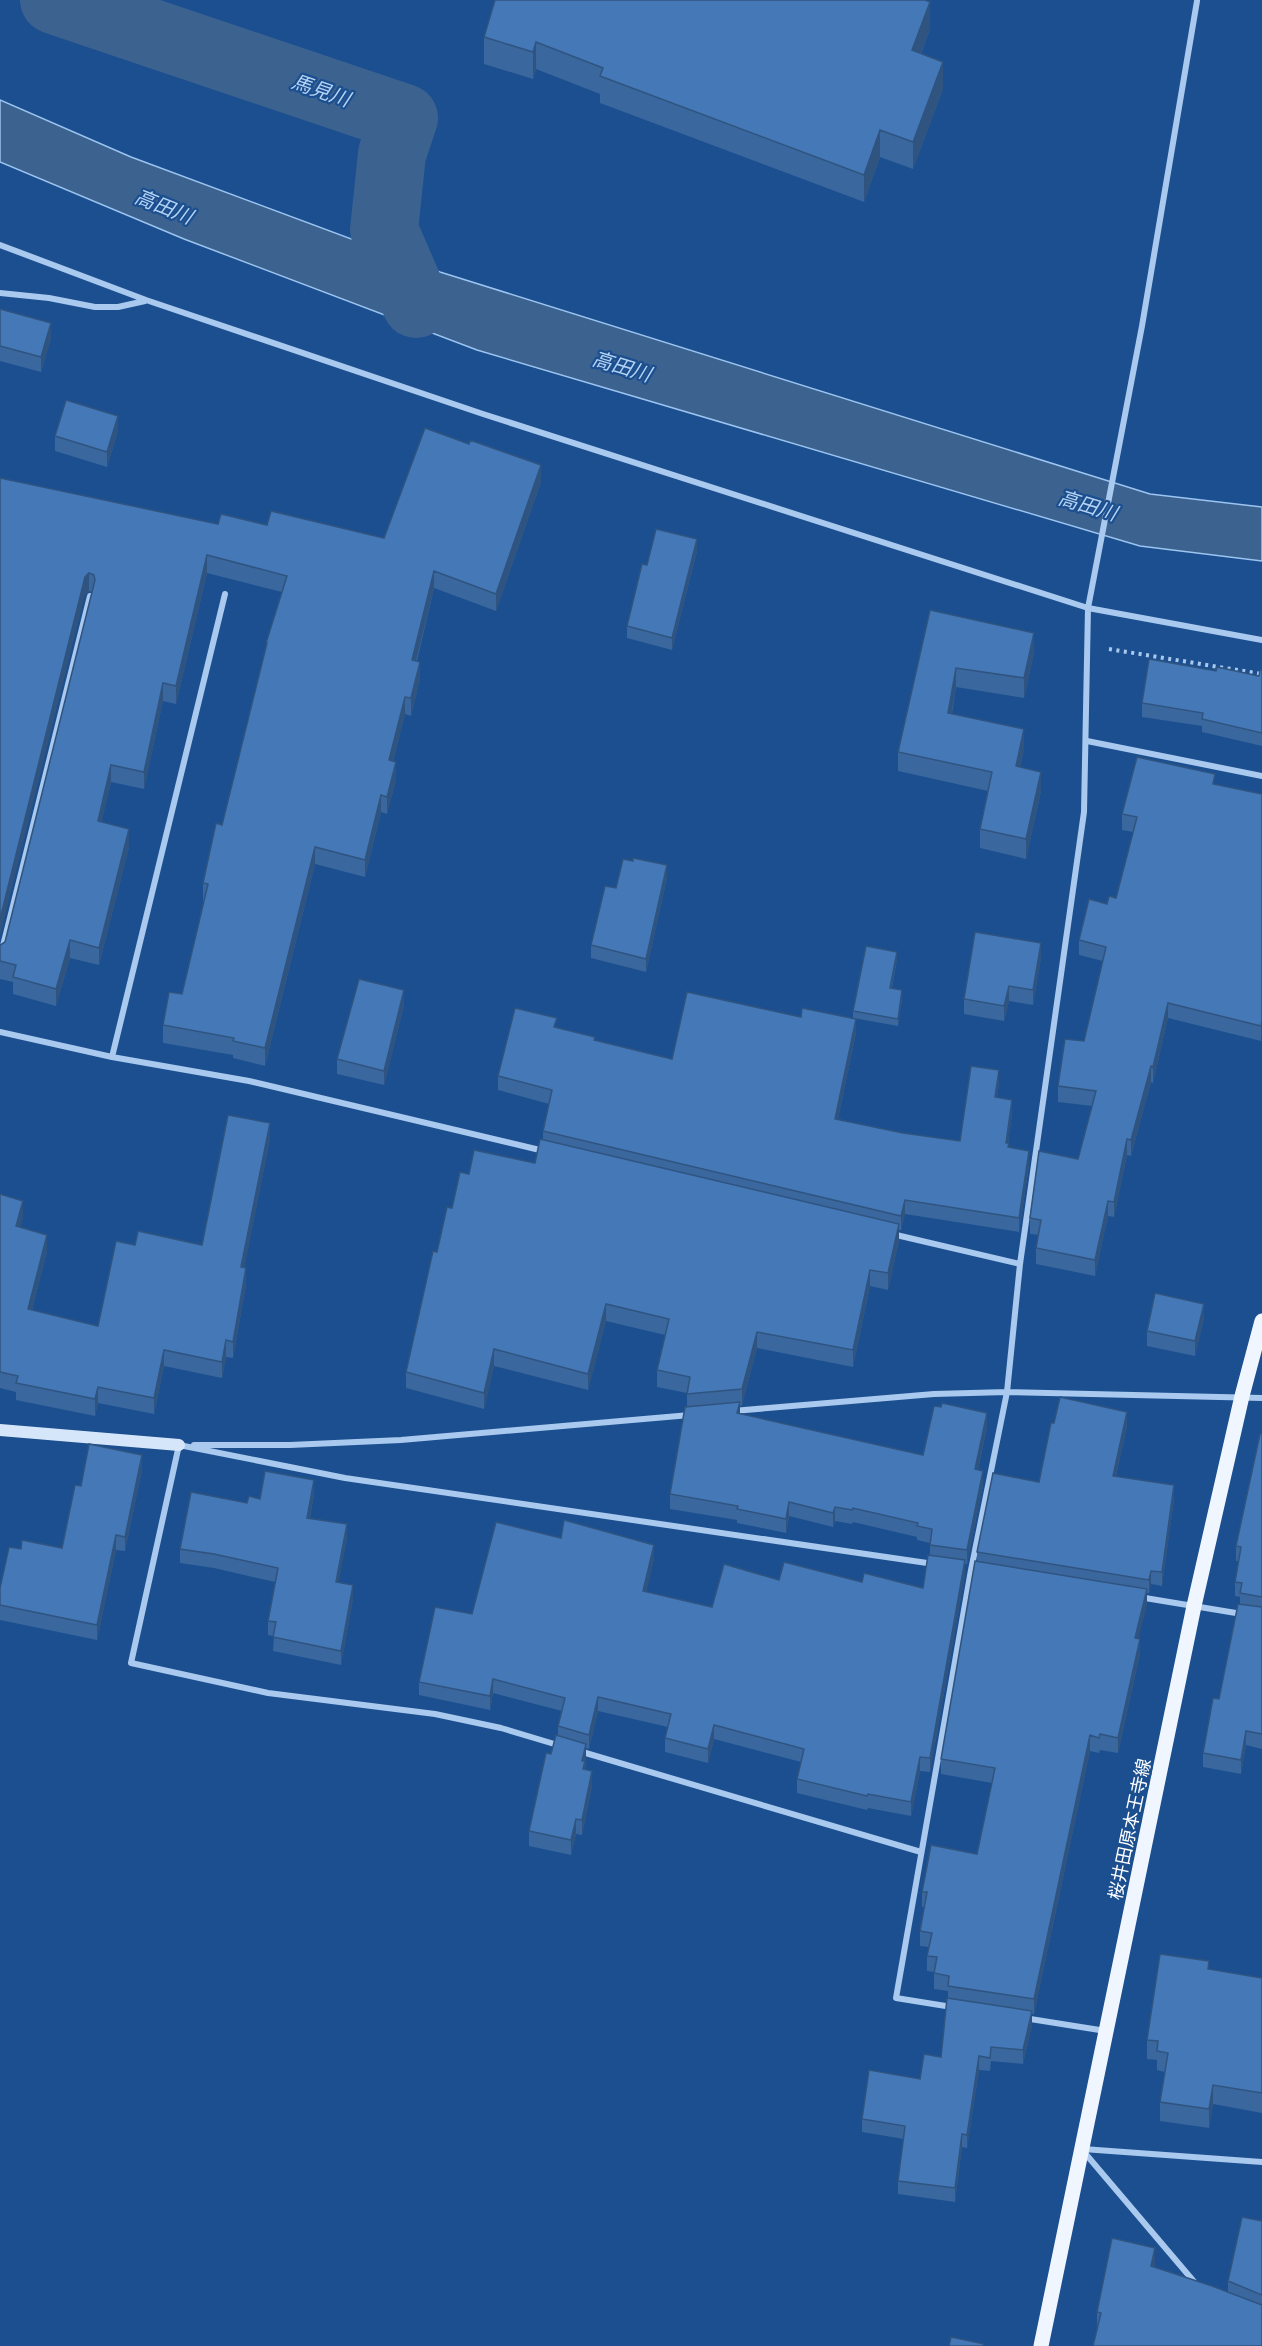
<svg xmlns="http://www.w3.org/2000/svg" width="1262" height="2346" font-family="'Noto Sans','Noto Sans JP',sans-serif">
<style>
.water{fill:#3c6290;stroke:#9cc4f0;stroke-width:1.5}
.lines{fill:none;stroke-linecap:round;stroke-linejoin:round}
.river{stroke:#3c6290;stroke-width:68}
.path{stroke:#a9c9ee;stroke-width:4;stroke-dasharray:3 4.5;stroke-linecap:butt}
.street{stroke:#a9c9ee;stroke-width:6}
.secondary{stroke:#d6e6fa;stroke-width:12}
.primary{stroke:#f0f6ff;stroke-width:15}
.wall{fill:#3a679d}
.shaded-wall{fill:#305480}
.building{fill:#4478b7;stroke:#305480;stroke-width:1.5}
.labels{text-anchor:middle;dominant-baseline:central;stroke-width:4.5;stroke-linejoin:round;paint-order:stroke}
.street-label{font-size:18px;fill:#fff;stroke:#1b4f8f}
.water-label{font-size:20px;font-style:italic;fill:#b5d3f5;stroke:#1b4f8f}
</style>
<rect width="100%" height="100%" fill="#1b4f8f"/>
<!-- water -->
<path class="water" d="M0,100l131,57 309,115 710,222 112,13v54l-122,-15 -663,-196 -293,-111 -184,-77z"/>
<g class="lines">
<!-- river -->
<path class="river" d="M54,0l350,118 -12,36 -8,76 32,74"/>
<!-- path -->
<path class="path" d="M1109,649l153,25"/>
<!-- street -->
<path class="street" d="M0,245l146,55 337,114 605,194 174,32
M0,293l49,5 46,9h23l27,-6
M1087,741l175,35
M0,958l90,-362
M0,1032l112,25 137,24 295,70
M112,1057l113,-463
M892,1234l128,30
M733,1411l201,-17 73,-2 255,6
M179,1445l166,33 589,86
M179,1445l-48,218 137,30 167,21 66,14 60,18
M194,1445h96l111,-5 289,-25
M1139,1597l103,17
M579,1751l342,101
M952,2007l-56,-9 75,-428 36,-178 13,-128 64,-452 4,-204 54,-282 55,-325
M1024,2018l82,13
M1083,2149l179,13
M1084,2152l112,132"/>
<!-- secondary -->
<path class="secondary" d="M0,1430l179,15"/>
<!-- primary -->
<path class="primary" d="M1041,2346l153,-740 48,-210 20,-75"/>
</g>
<!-- wall -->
<path class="wall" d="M930,29l-9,25 22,35 -30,80 -33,-12 -16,45 -264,-99v-9l-64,-25 -3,10 -49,-15v-27z
M0,309l51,29 -10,34 -41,-11z
M118,431l-11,36 -52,-16v-15z
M0,478l218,46 49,1 117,13 157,-56 -45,129 -62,-23 -17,73 3,18 -9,37 -6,-2 -12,48 3,18 -9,34 -6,-2 -16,65 -50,-13 -50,202 -32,-8v-3l-70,-12v-18l19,-31 22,-93h-1v-18l19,-58 44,-175v-7l16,-51 -75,-19 -31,131 -13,-3 -19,88 -33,-7 -10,40 28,25 -30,118 -29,-7 -14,48 -43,-12v-12l-13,-3v-34l5,-3 87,-350 -3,-1 -4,4z
M697,551l-25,99 -45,-12v-12l20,-61z
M930,610l104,43 -10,45 -68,-11 -4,27 72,35 -4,18 21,24 -15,68 -46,-11v-19l8,-38 -90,-20v-19z
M1262,670v76l-60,-14v-6l-60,-9v-14l74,-32 43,5z
M1215,784l47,10 -1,247 -93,-23 -15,65 -2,-1 -20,74 -4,-1 -13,62 -6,-1 -13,60 -59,-12v-16l3,-13 -9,-1v-16l48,-59 14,-53 -34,-4v-16l26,-45 19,-80 -24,-6v-15l28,-36 9,-6 17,-66 -11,-2v-16z
M667,878l-21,94 -55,-14v-13l25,-57z
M1041,958l-8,47 -24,-4 -5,20 -40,-7v-15z
M897,959l-5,29 10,10 -4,28 -45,-8v-7z
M404,1005l-20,80 -47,-11v-15z
M557,1028l38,12 77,19 184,-26 -18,86 65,14 57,8 39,-57 -2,13 15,17 -4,29 1,4 20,18 -10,67 -114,-18 -4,16h-2v11l-11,49 -18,-4 -17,81 -96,-19 -15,57 -2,1v8l183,41 64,-28 -9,43 5,15 -16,79h-2v10l-35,198 -10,-1 -9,45 -43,-8 -1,2 -70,-17v-14l4,-17 -87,-23 -6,24 -43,-11v-14l3,-11 -70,-16 -9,38 -3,-1v11l-1,11 7,16 -10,49 -6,-1 -5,21 -42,-9v-15l22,-77 7,-18v-10l4,-15 -69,-18 -3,17 -71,-15v-13l53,-68 89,-76 93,21 -8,33 66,15 67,-27 83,2 61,6 7,-33v-12l-13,-3v-3l-64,-15 -1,2 -17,-3 -2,6 -44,-11 -3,17 -49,-10v-3l-67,-11v-15l17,-87v-14l-30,-6v-17l8,-35 -59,-14 -18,69 -94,-24 -10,43 -78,-21v-16l31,-120 15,-44 17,-34 66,-11 8,-23v-9l6,-27 -51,-14v-14z
M270,1139l-26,129 2,17 -13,73 -7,-1 -4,21 -58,-12 -10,48 -56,-11 -3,13 -79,-16v-8l-16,-4v-194l23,23 -3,10 27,24 -15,59 66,16 37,-81h67z
M1204,1318l-9,38 -48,-10v-15z
M1054,1423l73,3 -11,50 58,23 -12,87 -11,-2 -2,9h-2v11l-9,35 2,15 -22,99 -18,-3 -1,3 -9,-2 -56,263h-2v11l-9,39 -32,-3 -1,10 -11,-1 -12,78 -5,-1 -7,55 -57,-8v-13l6,-42 -42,-7v-13l58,-40 21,-22 7,-59v-7l-14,-2v-17l-7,-1v-15l2,-9 -9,-1v-15l4,-24h-2v-15l55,-38 15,-71 -51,-9v-15l36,-198v-9l62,-70z
M1262,1434v315l-16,-4 -5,29 -38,-7v-14l16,-54 21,-95v-7l-5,-1v-14l4,-21h-3v-15z
M142,1470l-17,81 -9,-1 -19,90 -97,-20v-32l21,-39 41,-1 19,-62z
M314,1494l-4,24 37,20 -9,45 15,16 -12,66 -68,-14 1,-15 -6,-1v-14l7,-39 -61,-14 -34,-5v-14l80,-50z
M1209,1969l53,9v135l-49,-9 -4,24 -49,-7v-19l5,-30 -8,-2v-10l-10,-1v-19z
M1262,2221v125l-165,-17v-17l58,-48 -1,3 74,25v-11z"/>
<!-- shaded-wall -->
<path class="shaded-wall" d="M930,2v27l-18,48v-27z
M536,42v27l-3,10v-27z
M943,62v27l-30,80v-27z
M880,130v27l-16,45v-27z
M51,323v15l-10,34v-15z
M118,416v15l-11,36v-15z
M541,465v17l-45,129v-17z
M697,539v12l-25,99v-12z
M207,555v18l-31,131v-18z
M434,571v17l-22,89v-17z
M89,573v18l-4,4 -85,341v-17l85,-342z
M1034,633v20l-10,45v-20z
M420,662v17l-9,37v-18z
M956,668v19l-8,46v-20z
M163,683v18l-19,88v-17z
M405,697v17l-16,64v-18z
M1024,729v20l-8,37v-20z
M396,762v18l-9,34v-17z
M111,765v17l-13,56v-17z
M1041,772v19l-15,68v-20z
M381,795v17l-16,65v-17z
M129,829v18l-30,118v-17z
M315,847v17l-50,202v-18z
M667,865v13l-21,94v-13z
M70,940v18l-14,48v-17z
M1041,943v15l-8,47v-15z
M897,952v7l-7,36v-7z
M1009,986v15l-5,20v-15z
M404,990v15l-20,80v-14z
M902,990v8l-4,28v-7z
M1168,1003v15l-15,65v-16z
M856,1019v14l-21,100v-14z
M1262,1020v16l-1,5v-15z
M1151,1066v16l-20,74v-16z
M999,1070v14l-4,27v-14z
M1012,1100v14l-6,43v-14z
M270,1123v16l-29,145v-17z
M1127,1139v16l-13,62v-15z
M1029,1151v14l-10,67v-14z
M905,1200v14l-4,16v-14z
M23,1201v16l-7,26v-17z
M1108,1201v15l-13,60v-16z
M899,1224v17l-11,49v-17z
M47,1235v16l-19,75v-17z
M246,1268v17l-13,73v-16z
M870,1270v16l-17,81v-17z
M606,1304v17l-18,69v-16z
M1204,1304v14l-9,38v-15z
M757,1332v16l-15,57v-16z
M226,1340v17l-4,21v-16z
M494,1349v17l-10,43v-16z
M164,1350v16l-10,48v-16z
M98,1387v16l-3,13v-17z
M740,1402v14l-3,-3z
M1127,1412v14l-14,64v-14z
M987,1413v14l-12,56v-14z
M142,1455v15l-17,81v-14z
M983,1471v14l-16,79v-14z
M314,1480v14l-7,38v-14z
M1174,1485v14l-12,87v-14z
M789,1502v14l-3,17v-14z
M835,1507v14l-2,6v-14z
M347,1524v14l-11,58v-14z
M116,1535v15l-19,90v-15z
M654,1545v14l-11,46v-14z
M965,1560v14l-35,198v-14z
M1151,1571v13l-2,9v-13z
M353,1585v14l-12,66v-14z
M1147,1589v15l-12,49v-15z
M1140,1639v15l-22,99v-15z
M493,1679v14l-3,17v-14z
M598,1697v14l-9,38v-14z
M714,1725v14l-6,24v-14z
M1246,1731v14l-5,29v-14z
M1090,1735v16l-56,263v-15z
M586,1744v15l-1,7v10l-2,8 -1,-23z
M920,1757v14l-9,45v-14z
M592,1771v15l-10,49v-15z
M576,1819v15l-5,21v-15z
M1032,2011v14l-9,39v-14z
M979,2056v14l-12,78v-13z
M1213,2085v19l-4,24v-19z
M962,2134v13l-7,55v-14z
M1155,2248v16l-4,19v-17z"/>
<!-- building -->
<path class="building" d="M495,0h430l5,2 -18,48 31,12 -30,80 -33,-12 -16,45 -264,-99 3,-8 -67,-26 -3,10 -49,-15z
M0,309l51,14 -10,34 -41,-11z
M66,400l52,16 -11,36 -52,-16z
M425,428l44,16 1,-4 71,25 -45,129 -62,-23 -22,89 8,2 -9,36 -6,-1 -16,63 7,2 -9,35 -6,-2 -16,65 -50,-13 -50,201 -32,-7 1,-3 -71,-13 6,-33 13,2 26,-110 -5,-1 13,-60 6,2 45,-182h-1l21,-67 -80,-21 -31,131 -13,-3 -19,89 -33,-7 -13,56 31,8 -30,119 -29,-8 -14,49 -43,-12 3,-12 -16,-4v-16l5,-3 90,-362 -1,-5 -5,-2 -4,4 -85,342v-441l218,46 3,-10 46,11 4,-14 113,27z
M656,529l41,10 -25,99 -45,-12 15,-62 5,1z
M930,610l104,23 -10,45 -68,-10 -8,45 76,16 -8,37 25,6 -15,67 -46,-10 12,-57 -94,-20z
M1149,659l67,12 1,-4 42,9 1,-6h2v63l-60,-14 1,-6 -61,-10z
M1137,757l78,17 -2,10 49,10v226l-1,6 -93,-23 -15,64 -2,-1 -20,74 -4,-1 -13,63 -6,-1 -13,59 -59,-12 5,-28 -11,-2 9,-67 39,8 18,-68 -38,-5 7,-47 19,2 22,-94 -27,-7 10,-41 18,5 2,-8 7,2 21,-81 -15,-3z
M633,858l34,7 -21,94 -55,-14 14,-59 11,2 7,-29 10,2z
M975,932l66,11 -8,47 -24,-4 -5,20 -40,-7z
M866,946l31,6 -7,36 12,2 -4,29 -45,-8z
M359,979l45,11 -20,81 -47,-12z
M687,992l114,25 1,-9 54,11 -21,100 68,14 57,8 11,-75 28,4 -4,27 17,3 -6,43h3l-1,4 21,4 -10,67 -114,-18 -4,16 -358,-85 9,-41 -54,-14 17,-68 42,10 -3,9 41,10 -1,3 78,19z
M228,1115l42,8 -29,144 5,1 -13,74 -7,-2 -4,22 -58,-12 -10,48 -56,-11 -3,12 -79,-16 2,-7 -18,-4v-178l23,7 -7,25 31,9 -19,74 70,17 18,-85 19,4 3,-14 64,14z
M540,1139l359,85 -11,49 -18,-3 -17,80 -96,-18 -15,57 -55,5 3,-17 -33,-7 12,-51 -63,-15 -18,70 -94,-25 -10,44 -78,-21 27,-121 4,1 10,-45 5,1 8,-36 9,2 5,-24 61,13z
M1155,1293l49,11 -9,37 -48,-10z
M1060,1397l67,15 -14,64 61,9 -12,87 -11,-1 -2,9 -172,-28 16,-79 46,9 12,-59h3z
M740,1402l-3,11 186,42 11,-49 7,1 1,-4 45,10 -12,56 8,2 -16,79 -37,-5 2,-16 -15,-3 1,-3 -65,-15 -1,2 -17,-3 -2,6 -44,-11 -3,17 -49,-10 1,-3 -68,-12 15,-87z
M1260,1434h2v163l-22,-4 2,-10 -7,-1 6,-35 -5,-1z
M89,1444l53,11 -17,82 -9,-2 -19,90 -97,-20v-17l9,-41 12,2 1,-9 40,8 13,-63 6,1z
M265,1471l49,9 -7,38 40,6 -11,58 17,3 -12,66 -68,-14 3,-15 -8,-1 10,-53 -64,-14 -34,-5 11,-57 56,11 2,-7 11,3z
M564,1520l90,25 -11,46 69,16 12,-43 55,16 5,-18 78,20 2,-9 59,15 5,-33 37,5 -35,198 -10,-1 -9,45 -43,-8 -1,2 -70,-17 7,-30 -90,-24 -6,24 -43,-11 6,-24 -73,-17 -9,38 -31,-9 7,-28 -72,-19 -3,17 -71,-14 16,-75 37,7 24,-92 65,16z
M975,1561l172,28 -12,49 5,1 -22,99 -18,-4 -1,4 -9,-3 -56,264 -86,-13 1,-10 -15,-3 3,-16 -10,-1 5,-23 -12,-2 7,-39h-5l9,-47 46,9 18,-86 -54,-9z
M1238,1604l24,3v127l-16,-3 -5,29 -38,-7 10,-55 6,1z
M556,1735l30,9 -4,17h3l-2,8 9,2 -10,49 -6,-1 -5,21 -42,-9 17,-78 5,1z
M1160,1954l49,7 -1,8 54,9v115l-49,-8 -4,24 -49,-7 8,-49 -11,-2 1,-10 -11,-1z
M947,1998l85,13 -9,39 -32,-3 -1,11 -11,-2 -12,79 -5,-1 -7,54 -57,-7 7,-55 -43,-7 7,-49 51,9 4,-25 17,3z
M1242,2217l20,4v74l-34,-14z
M1112,2238l43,10 -4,18 61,20 50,19v41h-169l8,-33 -4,-1z
M951,2337l33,7 -1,2h-34z"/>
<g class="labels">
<!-- street labels -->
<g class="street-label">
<text transform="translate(1129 1829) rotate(-78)">桜井田原本王寺線</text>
</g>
<!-- water labels -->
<g class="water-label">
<text transform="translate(321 90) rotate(19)">馬見川</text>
<text transform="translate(164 206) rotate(22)">高田川</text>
<text transform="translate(622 366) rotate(17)">高田川</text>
<text transform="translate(1088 505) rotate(17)">高田川</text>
</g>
</g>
</svg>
